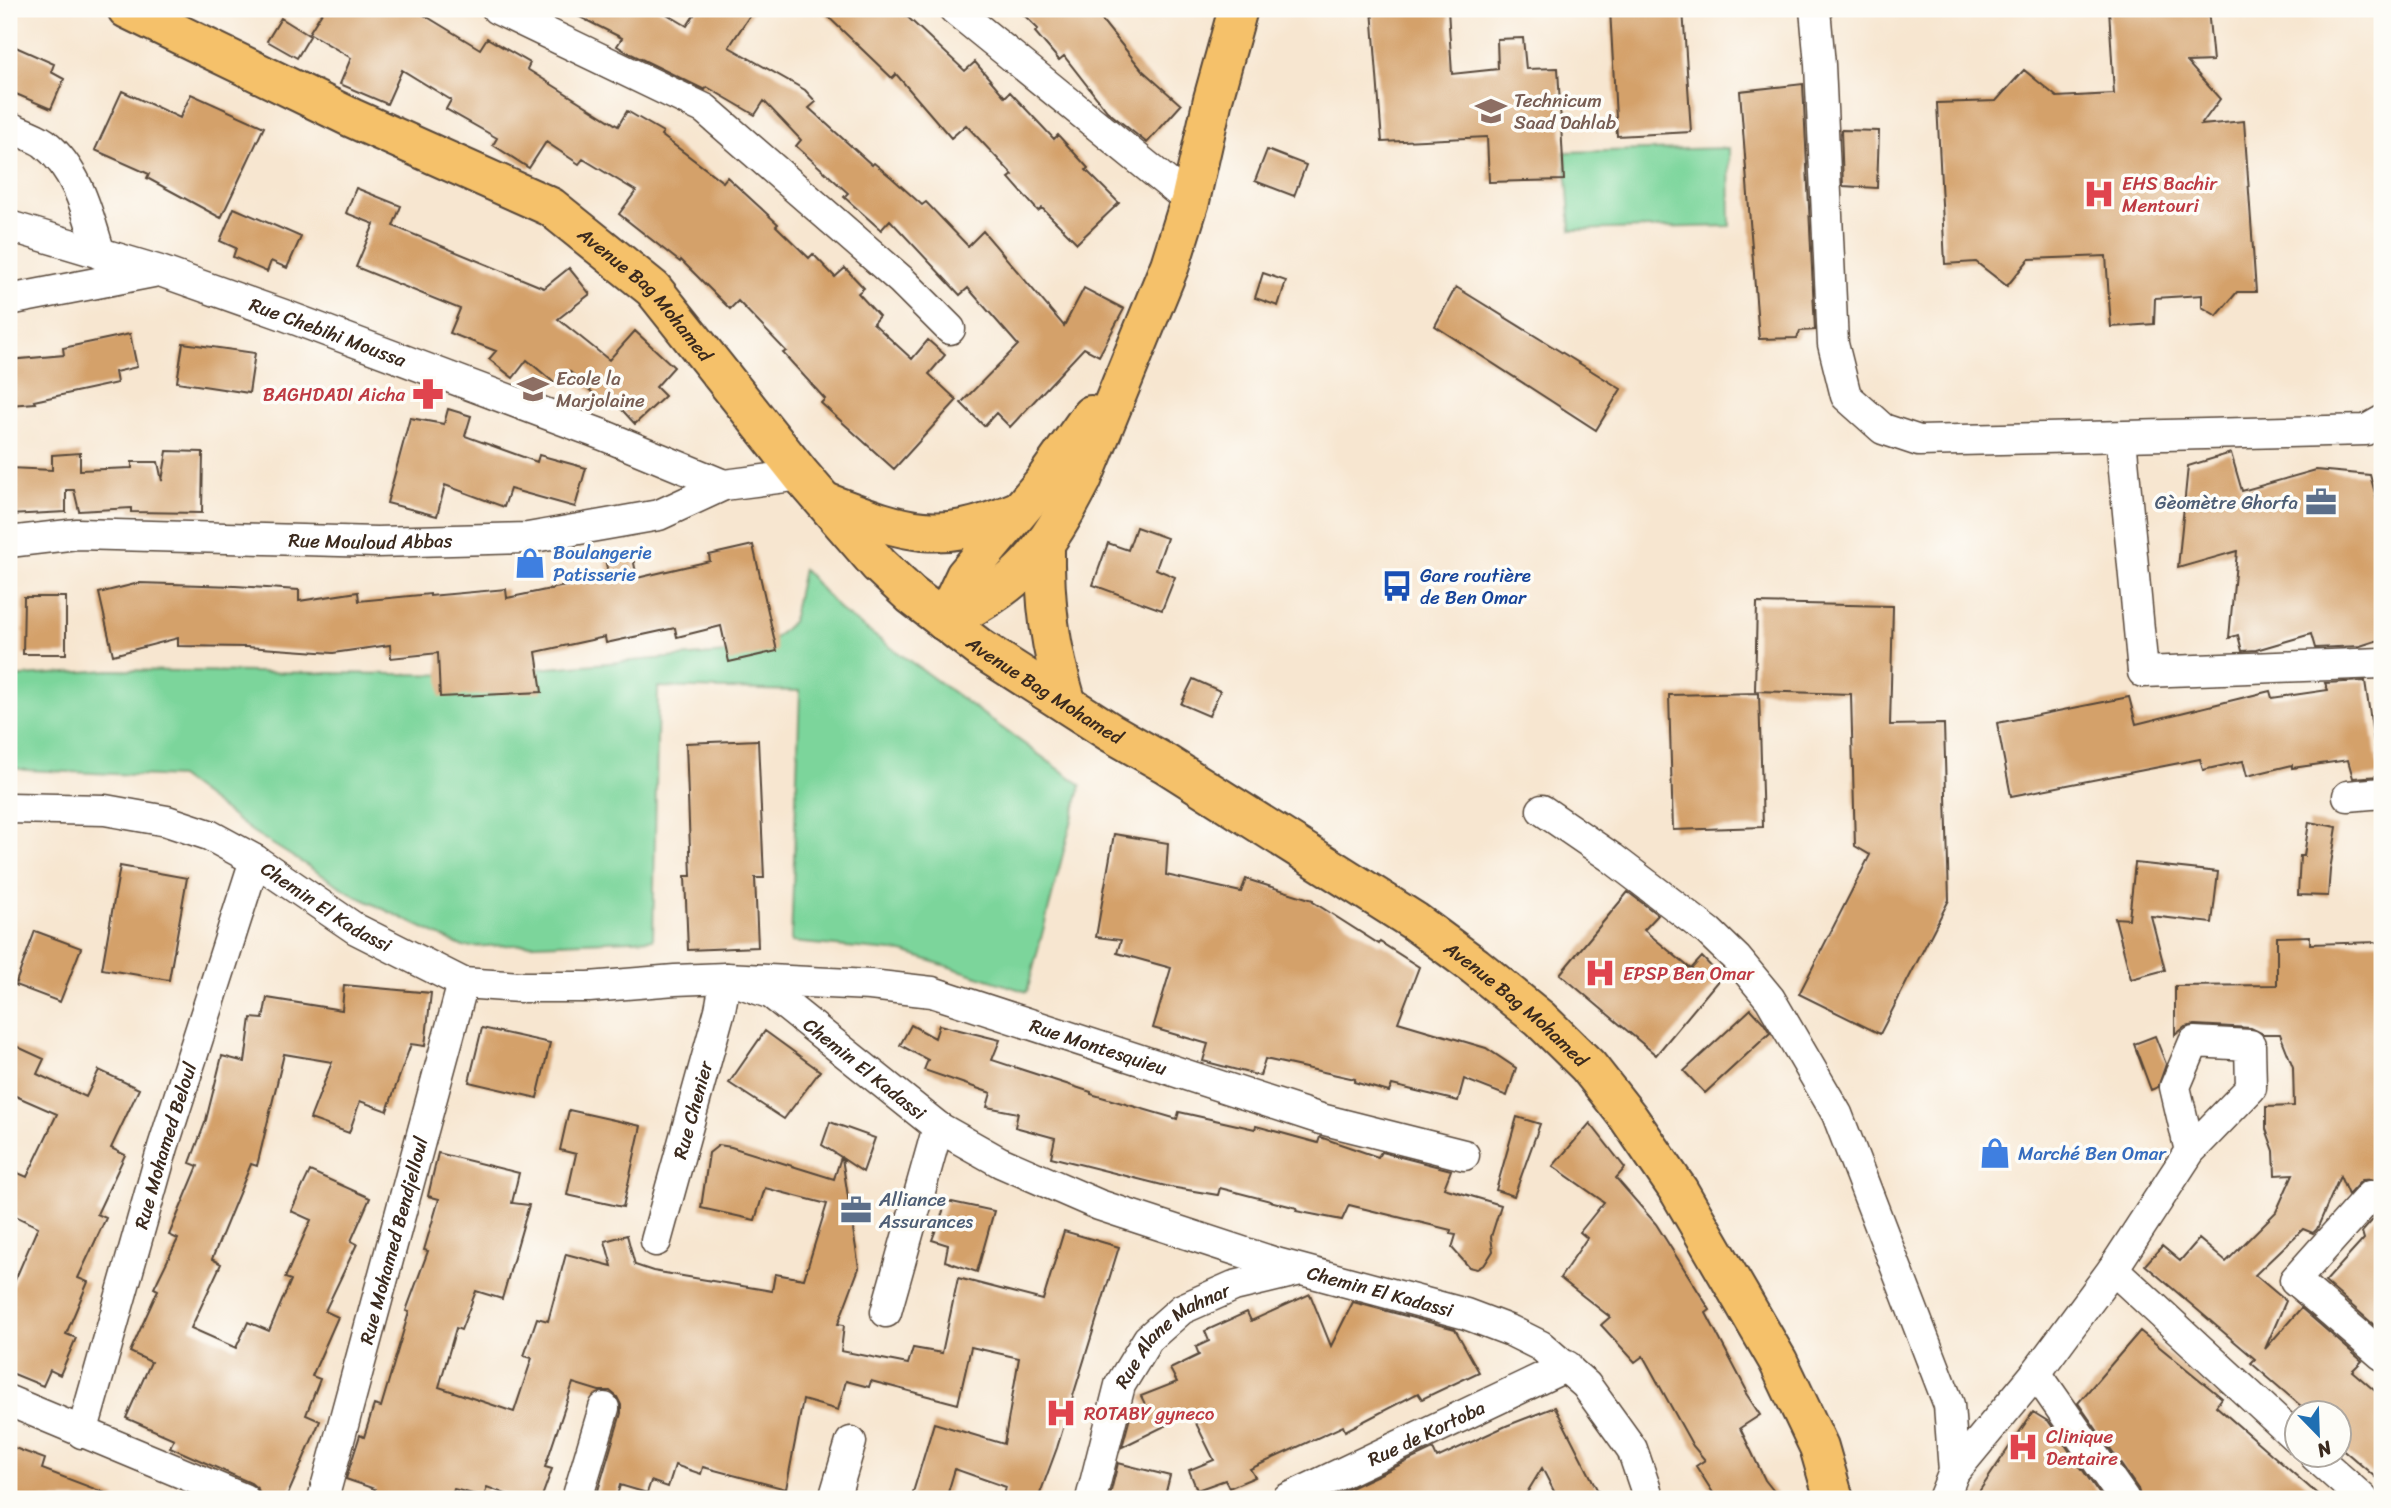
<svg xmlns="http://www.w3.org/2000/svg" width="2391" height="1508" font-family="Sriracha,sans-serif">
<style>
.green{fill:#7cd59b;stroke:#5c805c;stroke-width:2}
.building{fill:#d4a16b}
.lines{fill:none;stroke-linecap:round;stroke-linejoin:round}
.minor-casing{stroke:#574639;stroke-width:33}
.primary-casing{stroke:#574639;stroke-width:42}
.minor{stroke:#fff;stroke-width:30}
.primary{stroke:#f5c16b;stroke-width:38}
.labels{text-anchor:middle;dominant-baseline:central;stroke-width:7;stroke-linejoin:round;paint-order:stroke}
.education-label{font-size:19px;fill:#785e54;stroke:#fdfcf7;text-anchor:start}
.health-label{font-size:19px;fill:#be3a42;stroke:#fdfcf7;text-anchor:start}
.street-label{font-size:19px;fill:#3b2a1e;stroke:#fdfcf7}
.service-label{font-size:19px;fill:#4e5e75;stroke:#fdfcf7;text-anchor:end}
.shop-label{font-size:19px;fill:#366cbe;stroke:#fdfcf7;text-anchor:start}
.transit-label{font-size:19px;fill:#164399;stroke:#fdfcf7;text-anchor:start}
</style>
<rect width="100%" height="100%" fill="#fdfcf7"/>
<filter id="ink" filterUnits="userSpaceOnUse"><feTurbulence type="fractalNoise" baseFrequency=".0143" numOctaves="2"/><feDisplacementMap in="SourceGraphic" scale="14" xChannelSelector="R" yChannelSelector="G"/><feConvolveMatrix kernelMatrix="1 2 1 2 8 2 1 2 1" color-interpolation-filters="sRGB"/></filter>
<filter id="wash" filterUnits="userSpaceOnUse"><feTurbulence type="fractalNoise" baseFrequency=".00686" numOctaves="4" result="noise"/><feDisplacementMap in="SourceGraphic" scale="28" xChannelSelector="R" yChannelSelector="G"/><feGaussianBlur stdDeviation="1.57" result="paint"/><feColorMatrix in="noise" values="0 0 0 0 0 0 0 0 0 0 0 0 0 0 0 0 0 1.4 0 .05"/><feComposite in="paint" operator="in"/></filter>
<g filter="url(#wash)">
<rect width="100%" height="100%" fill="#f7e6d0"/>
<!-- green -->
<path class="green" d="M1729,148l1,78 -159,4 -6,-78z
M803,569l39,43 239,173 -54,207 -124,-40 -112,-10 9,-251 -142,-4 -5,252 -190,8 -107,-51 -103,-64 -74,-55 -153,-7 -17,-3v-90l100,-7 357,5 296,-25 30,-28z"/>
<g id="blocks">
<!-- building -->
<path class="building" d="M324,9h90l66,40 7,-11 43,25 -3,6 91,57 9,-15 36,21 -2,3 62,47 4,-5 51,47 -2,2 33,32 4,-4 22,23 10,-9 19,20 -6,5 21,23 -6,7 39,36 16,-19 17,15 -16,19 28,26 -63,69 -73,-66 4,-4 -42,-46 3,-2 -48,-50 -8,8 -49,-49 -1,2 -61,-48 17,-23 -53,-32 -4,5 -33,-22 -17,26 -36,-23 4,-7 -51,-29 5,-9 -49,-30 -15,34 -47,-20 11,-26 -42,-25z
M564,9h94l29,17 11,-17h56l-25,38 76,43 11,12 -7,6 63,57 2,-2 18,15 30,27 4,-3 42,44 15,-15 81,95 20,-38 40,21 -25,47 -15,-8 -74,79 -14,-14 -12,13 -23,-23 57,-58 -50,-57 -8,7 -70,-75 -9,10 -37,-33 4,-4 -52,-47 5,-6 -37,-39 -9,14 -48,-28 -2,3 -78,-38 -10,-6 5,-8z
M820,9h79l66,62 10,-9 30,35 5,-5 44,47 4,-4 30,33 -2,2 33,33 -42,40 -35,-35 -4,3 -29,-33 4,-3 -47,-50 -15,13 -55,-64 -4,4z
M1018,9h75l49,61 39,35 -34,38 -40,-32 -43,-55 -5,4 -24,-28 3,-3z
M1372,9h76l4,65 46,-5 -1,-30 26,-1 3,31 32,-1 6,112 -75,2 -2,-45 -105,5z
M1610,9h73l8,123 -74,4z
M2109,9h99l5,52 -26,1 33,37 -19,26 43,-4 12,171h-19l-20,24 -15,-9v-12l-47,3 -1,26 -43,3 -5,-71 -77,3 -22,27 -31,-24 -31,2 -8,-161 59,-2 28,-31 33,27 57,-3z
M281,18l29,18 -13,22 -30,-17z
M9,44l45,20 -3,8 13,7 -13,30 -42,-18z
M1803,84l12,246 -15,1 -3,7 -38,1 -19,-248z
M122,91l58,27 11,-24 73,33 -43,91 -74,-40 2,-4 -54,-24z
M1841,130l38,1 -2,57 -34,-2z
M1267,150l39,15 -12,31 -39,-15z
M356,188l45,18 -8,20 151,62 25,-20 21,26 -32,25 51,41 26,-29 39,36 -18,20 9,9 -30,28 -22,-24 -6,6 -38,-35 -12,14 -30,-25 -14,18 -24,-19 7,-8 -46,-18 10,-24 -104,-42 18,-43 -28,-11z
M234,208l67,29 -14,31 -16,-7 -4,11 -34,-15 3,-9 -16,-7z
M1263,273l23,8 -8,25 -23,-8z
M1456,287l165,102 -25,41 -161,-104z
M130,334l7,33 -22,5 2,11 -83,18 1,2 -26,2v-45l55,-5 -1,-7z
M183,343l72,10 -6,40 -72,-11z
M448,409l23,7 -6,20 72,26 2,-7 47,13 -11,39 -65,-18 -6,18 -59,-22 -8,31 -50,-13 23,-85 34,6z
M167,451l36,1 -1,61 -71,-1v-4l-52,3 -5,-21h-8v22l-57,3v-47l43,2v-15l28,-2v17l52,-2v-6h26l4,19z
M2231,453l11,38 74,-21 54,5 12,43v121l-22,7 -45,2 -4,-14 -55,16 -14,1 -4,-16 -9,3 8,-87 -59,17 10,-102z
M1136,527l31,11 -11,31 19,8 -13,33 -69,-25 15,-42 20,7z
M753,545l24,106 -48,11 -8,-36 -44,11 -2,-9 -69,15 -1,-6 -69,15 6,40 -102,5 -2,-44 -47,5 -1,-13 -57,8 -86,-6 -69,-1v-8l-65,17 -14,-62 40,-10 96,3 64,4v11l59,-9 1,9 71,-7v2l76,-7 1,9 102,-21 -4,-18 27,-6 5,25 73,-17 -1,-6z
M24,597h42v57h-43z
M1757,603l136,3 -3,119 54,-1 5,176 -69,134 -81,-40 71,-139 -15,-9 -4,-152 -96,-3z
M1193,679l27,12 -11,25 -28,-12z
M2365,681l14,95 -26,2 -5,-18 -56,8v-3l-45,11 -4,-15 -40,9 -3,-11 -189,37 -14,-73 132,-26 7,27 134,-33 2,7 56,-8 -3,-7z
M1759,693l4,134 -90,3 -4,-135z
M758,740l6,138h-9l3,69 -70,3 -3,-74h6l-5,-133z
M2309,822l28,5 -7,43 -2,26 -30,-1 2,-39h4z
M1114,834l54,9 -2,32 75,17 5,-13 67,21v2l66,42 1,-2 39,25 -21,55 88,26 30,20 -9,28 -43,-17 -6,22 -66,-16 -3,7 -35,-10 1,-3 -90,-20 -5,17 -57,-15 5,-17 -55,-16 18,-60 -54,-15 4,-13 -25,-3z
M2135,863l83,9 -6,51 -61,-7 14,54 -34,9 -16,-61 14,1z
M120,866l67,12 -18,102 -67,-11z
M1628,892l30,23 -14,15 47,39 11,-12 19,20 -65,78 -96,-81z
M35,931l46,17 -21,54 -45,-17z
M2310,936v8l69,-2 3,68v169l-20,1 -14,15 -8,-19 -23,53 -4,4 -10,-4 -48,46 31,26 -21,48 36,-41 61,53 -10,10 30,26v86l-43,-37v-33h-30l-58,-50 4,-4 -110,-94 17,-19 18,15 19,-22 27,23 50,-50 17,-38 -18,1 -1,-24 -8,-22v-22l28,-1 -1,-39 -13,-33h-17l-12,-6 -56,-3 -10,2 -10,8v-49l102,-1v-48z
M344,985l87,8 -6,53 -14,-2 -24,67 -27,-10 -11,32 -39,-14 22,-57 -48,-8 -27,112 -6,-2 -39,95 9,5 -30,64 45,20 12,-26 21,9 22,-51 -6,-2 26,-58 -20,-9 19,-40 60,27 -19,43 6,3 -32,67 13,6 -26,59 8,3 -14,36 14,6 -34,78h-20l-5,-2 -3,-8 -7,-6 -81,-36 4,-8 -48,-21 25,-56 -21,-10 28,-62 -4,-2 24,-49 -9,-4 29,-69 -8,-3 16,-43 16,-64 23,6 6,-44 12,1 4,-21 75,12z
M1751,1009l12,13 7,11 -65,60 -21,-22z
M911,1025l24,13 4,-13 61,15 -8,20 99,32v2l86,25 2,-7 76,17 1,-3 62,17 2,-6 58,20 3,-5 70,18 -7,18 57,17 -10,32 2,14 -8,13 -8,5 -8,-2 -17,-19 4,-13 -6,-1 1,-4 -102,-25 -7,15 -46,-9 1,-3 -77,-20 -2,7 -48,-8 -119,-30 4,-19 -40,-11 3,-14 -31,-6 4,-14 -67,-23 4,-10 -28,-15z
M482,1028l68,15 -13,55 -68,-16z
M765,1031l55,40 -36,48 -55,-36z
M2155,1036l11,28 -8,23 -7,3 -17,-46z
M9,1043l35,16 -7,15 49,23 13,-27 40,19 -28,59 14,7 -28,59 9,4 -28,60 10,4 -22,52 10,4 -16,37 -10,-5 -7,16 -34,-14v-78l29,-67 -29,-14v-44l18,8 30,-63 -48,-21z
M569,1110l72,16 -18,81 -56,-12 9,-41 -16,-4z
M1517,1117l23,7 -26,72 -18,-6z
M830,1122l45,16 -12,34 -21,-14 17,110 -21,56 6,1 -3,26 67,13 5,-16 29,5 16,-75 85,22 21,-69 55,16 -62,201 -19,51h-35l3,-12 -51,-18 -9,30h-35l23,-76 70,21 15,-86 -48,-11 -13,57 -87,-23 -2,6 -23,-6 -8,29 -35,-10 -17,89 -83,-22 -2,7 -26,-9 -7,22 -17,-6 -4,12 -27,-8 -4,14 -19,-5 24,-81v-8l-4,-8 -7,-6h-11l-26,-8 -28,84 7,2 -11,30h-22l-32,-12 -3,10 -30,-8 -3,10h-80l4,-10 -29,-10 14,-44 4,2 10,-32 7,2 28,-95 -3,-1 22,-60 -4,-1 15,-51 -11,-3 10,-43 81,20 -7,30 17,2 -27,94 -26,-8 -15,39 -5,-2 -17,59 75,25 18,-54 -8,-2 13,-38 11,3 18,-67 46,12 -7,-25 22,-6 8,30 18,6 119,20 3,-17 29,5 23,-75 -62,-16 -10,32 -54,-12 8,-55 10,-8 12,2 103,32 7,-22 -19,-12z
M1590,1123l35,45 -9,10 40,46 54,86 -4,3 41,78 -2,1 15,23 -20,13 25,52 15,19h-63l-21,-33 9,-6 -12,-14 -50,-90 -8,6 -34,-37 9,-8 -50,-39 27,-40 -7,-6 24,-30 -51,-36z
M947,1201l47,10 -17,61 -32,-11 3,-16 -16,-5z
M2382,1214v-1v119l-57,-50 39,-43 -2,-7 16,-18z
M1310,1294l21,52 22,-44 102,27 24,43 -57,27 -4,-6 -73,38 -2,-5 -93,43 5,8 -26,11 -4,-8 -28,10 -8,-20 25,-10 -23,-47 -69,34 10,-37 14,-4 -5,-10 36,-14 -7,-13 29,-14 -3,-8 13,-6 -4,-10 42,-19 4,9z
M2140,1331l82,67 -6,8 107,93h-182l-3,-10 -60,-86z
M1555,1407l47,92h-44l-16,-31 -19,31h-196l106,-50 4,9 69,-32z
M2033,1412l16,10 54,77h-129z
M9,1446l36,13 -3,10 74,28 -1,2h-106z
M1118,1463l52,13 -6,23h-55z"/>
</g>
</g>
<g filter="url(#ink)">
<use href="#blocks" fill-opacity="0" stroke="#574639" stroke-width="2"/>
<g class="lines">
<defs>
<g id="minor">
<path d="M497,9l208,100 196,171 49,49"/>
<path d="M954,9l236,192"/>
<path d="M1815,9l5,56 13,279 13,52 37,33 36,12 447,-11 16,-9"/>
<path d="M9,127c11,5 25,9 35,16 34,27 44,71 56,111"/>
<path id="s1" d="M9,226l151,45 124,44 319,120 121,50 77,-10"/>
<path d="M9,300l144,-28"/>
<path d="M2121,438l22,234 239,-9"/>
<path id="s2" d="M9,542l68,-8 300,8 151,-4 131,-23 65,-30"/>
<path d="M2348,796l34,-3"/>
<path id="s3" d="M9,808l96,2 62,11 42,14 46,25 101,69 107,54 57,4h69l86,-7 51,-2 46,16 166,133 62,35 99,43 177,58 190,51 45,17 30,15 45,39 46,64 17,50"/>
<path d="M1542,810l70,48 97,74 28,27 33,40 67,115 112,291 5,67"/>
<path d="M2382,1196h-12l-75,84 87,75"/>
<path id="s4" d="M656,1241l64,-231 6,-32 144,7 62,7 389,127 143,36"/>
<path d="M2113,1269l183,169"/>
<path d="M886,1312l52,-185"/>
<path d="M2036,1373l88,126"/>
<path d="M9,1401l235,98"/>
<path id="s5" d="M82,1433l81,-286 92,-287"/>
<path d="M2315,1456l48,43"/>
<path id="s6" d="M323,1499l140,-516"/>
<path d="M577,1499l27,-91"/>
<path d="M834,1499l17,-57"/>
<path id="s7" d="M1091,1499l29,-114 28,-46 34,-30 52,-23 63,-15"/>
<path id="s8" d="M1287,1499l280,-133"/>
<path d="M1943,1499l11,-27 82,-99 77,-104 77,-118 61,-63 -1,-43 -56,-3 -19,45 15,64"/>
</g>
<g id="primary">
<path id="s9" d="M127,9l225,109 199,89 102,82 148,186 78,90 32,30 70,54 129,83 56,32 248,157 61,45 65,53 48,47 40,51 51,74 99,170 41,86 15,52"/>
<path d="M828,503c75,28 110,43 187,9"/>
<path d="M1045,543c-1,60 5,104 22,161"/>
<path d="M944,621c76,-34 101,-69 138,-141l88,-215 20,-64 23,-102 25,-90"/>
<path d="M944,621l21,-45 77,-92 49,-69"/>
</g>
</defs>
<!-- minor casing -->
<use href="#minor" class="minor-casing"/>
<!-- primary casing -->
<use href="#primary" class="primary-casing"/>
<!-- minor -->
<use href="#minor" class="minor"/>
<!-- primary -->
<use href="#primary" class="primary"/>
</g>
</g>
<!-- icons -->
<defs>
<symbol id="school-bare" viewBox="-9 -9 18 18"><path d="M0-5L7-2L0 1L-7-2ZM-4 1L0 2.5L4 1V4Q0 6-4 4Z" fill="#8d6e63" stroke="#fdfcf7" stroke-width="2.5" paint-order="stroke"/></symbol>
<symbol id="hospital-bare" viewBox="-9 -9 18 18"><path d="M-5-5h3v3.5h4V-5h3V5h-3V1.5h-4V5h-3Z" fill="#e0444e" stroke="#fdfcf7" stroke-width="2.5" paint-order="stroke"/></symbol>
<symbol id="pharmacy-bare" viewBox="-9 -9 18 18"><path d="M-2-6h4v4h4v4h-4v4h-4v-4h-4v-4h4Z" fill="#e0444e" stroke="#fdfcf7" stroke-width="2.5" paint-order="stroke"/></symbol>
<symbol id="office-bare" viewBox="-9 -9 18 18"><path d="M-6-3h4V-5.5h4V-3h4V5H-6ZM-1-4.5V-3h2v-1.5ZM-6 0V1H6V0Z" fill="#5c6f8a" stroke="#fdfcf7" stroke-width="2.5" paint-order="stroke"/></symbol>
<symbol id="shop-bare" viewBox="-9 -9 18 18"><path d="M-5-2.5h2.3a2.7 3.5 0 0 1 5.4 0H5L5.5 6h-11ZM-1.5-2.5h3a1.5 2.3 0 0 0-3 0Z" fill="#3f7fe0" stroke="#fdfcf7" stroke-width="2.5" paint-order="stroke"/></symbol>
<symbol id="bus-bare" viewBox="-9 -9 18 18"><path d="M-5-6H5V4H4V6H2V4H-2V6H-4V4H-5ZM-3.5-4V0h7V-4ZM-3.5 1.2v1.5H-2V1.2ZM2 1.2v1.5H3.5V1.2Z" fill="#1a4fb4" stroke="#fdfcf7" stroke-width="2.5" paint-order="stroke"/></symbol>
</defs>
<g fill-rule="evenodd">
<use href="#school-bare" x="1469" y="89" width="44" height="44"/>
<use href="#hospital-bare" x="2077" y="172" width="44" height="44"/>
<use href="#school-bare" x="511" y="367" width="44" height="44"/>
<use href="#pharmacy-bare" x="406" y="372" width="44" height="44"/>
<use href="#office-bare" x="2299" y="480" width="44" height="44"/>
<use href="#shop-bare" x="508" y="541" width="44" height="44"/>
<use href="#bus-bare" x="1375" y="564" width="44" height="44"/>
<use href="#hospital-bare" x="1578" y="951" width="44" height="44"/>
<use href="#shop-bare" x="1973" y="1131" width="44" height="44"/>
<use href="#office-bare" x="834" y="1188" width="44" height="44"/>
<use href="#hospital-bare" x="1039" y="1391" width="44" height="44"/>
<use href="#hospital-bare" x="2001" y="1425" width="44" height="44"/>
</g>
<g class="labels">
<!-- education labels -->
<g class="education-label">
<text x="1514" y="100">Technicum<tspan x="1514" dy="22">Saad Dahlab</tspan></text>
<text x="556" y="378">Ecole la<tspan x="556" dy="22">Marjolaine</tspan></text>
</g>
<!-- health labels -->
<g class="health-label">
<text x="2122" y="183">EHS Bachir<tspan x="2122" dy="22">Mentouri</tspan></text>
<text x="405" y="394" text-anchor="end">BAGHDADI Aicha</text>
<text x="1623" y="973">EPSP Ben Omar</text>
<text x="1084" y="1413">ROTABY gyneco</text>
<text x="2046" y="1436">Clinique<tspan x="2046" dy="22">Dentaire</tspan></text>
</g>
<!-- street labels -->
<g class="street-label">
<text stroke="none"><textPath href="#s9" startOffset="597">Avenue Bag Mohamed</textPath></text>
<text stroke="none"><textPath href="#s1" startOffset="336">Rue Chebihi Moussa</textPath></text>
<text stroke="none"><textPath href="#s2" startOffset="362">Rue Mouloud Abbas</textPath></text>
<text stroke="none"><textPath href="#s9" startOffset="1164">Avenue Bag Mohamed</textPath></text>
<text stroke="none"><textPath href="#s3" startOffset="341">Chemin El Kadassi</textPath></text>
<text stroke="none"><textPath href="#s9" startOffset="1731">Avenue Bag Mohamed</textPath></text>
<text stroke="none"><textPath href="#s4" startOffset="654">Rue Montesquieu</textPath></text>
<text stroke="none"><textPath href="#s3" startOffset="929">Chemin El Kadassi</textPath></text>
<text stroke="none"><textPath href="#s4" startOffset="136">Rue Chenier</textPath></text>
<text stroke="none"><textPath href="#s5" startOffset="299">Rue Mohamed Beloul</textPath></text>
<text stroke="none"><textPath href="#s6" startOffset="268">Rue Mohamed Bendjelloul</textPath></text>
<text stroke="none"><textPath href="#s3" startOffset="1496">Chemin El Kadassi</textPath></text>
<text stroke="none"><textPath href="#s7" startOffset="192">Rue Alane Mahnar</textPath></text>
<text stroke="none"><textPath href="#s8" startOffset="154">Rue de Kortoba</textPath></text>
</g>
<!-- service labels -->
<g class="service-label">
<text x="2298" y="502">Gèomètre Ghorfa</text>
<text x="879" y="1199" text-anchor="start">Alliance<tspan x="879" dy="22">Assurances</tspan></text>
</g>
<!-- shop labels -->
<g class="shop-label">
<text x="553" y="552">Boulangerie<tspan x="553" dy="22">Patisserie</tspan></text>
<text x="2018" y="1153">Marché Ben Omar</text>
</g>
<!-- transit labels -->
<g class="transit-label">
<text x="1420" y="575">Gare routière<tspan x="1420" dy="22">de Ben Omar</tspan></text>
</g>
</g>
<!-- margin -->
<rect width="2391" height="1508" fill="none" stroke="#fdfcf7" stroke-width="35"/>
<!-- north arrow -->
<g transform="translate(2318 1434) rotate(157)"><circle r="33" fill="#fdfcf7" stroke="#afa8a0" stroke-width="2"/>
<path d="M0-5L12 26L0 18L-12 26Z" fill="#1f6fb2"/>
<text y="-10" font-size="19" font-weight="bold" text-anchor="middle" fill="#3b2a1e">N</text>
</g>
</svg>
